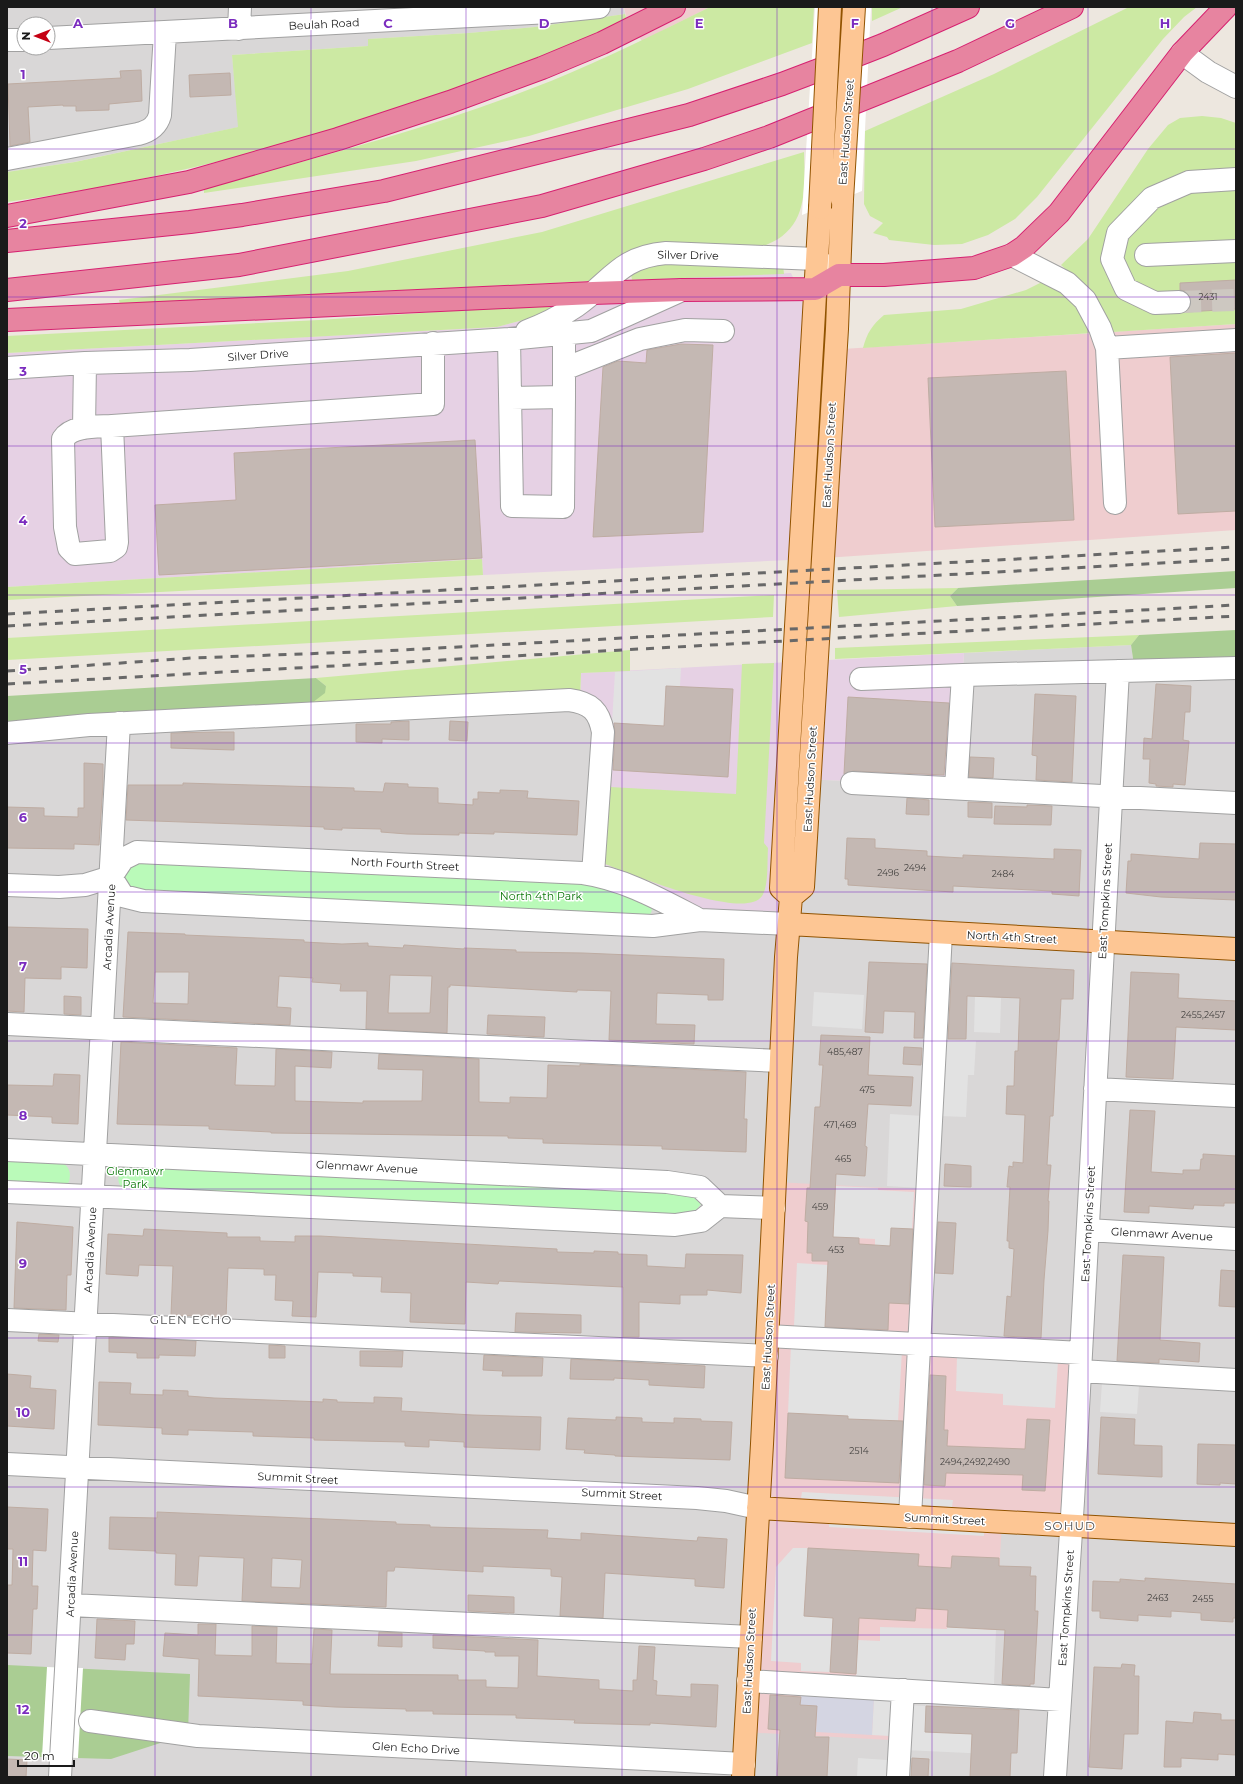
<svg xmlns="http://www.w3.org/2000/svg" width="1243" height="1784" font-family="Montserrat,sans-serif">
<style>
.residential{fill:#d9d7d7;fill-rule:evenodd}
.commercial{fill:#efcdcf}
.industrial{fill:#e6d1e4}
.grass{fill:#cce9a3}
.forest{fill:#aacd93}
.park{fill:#bafab9}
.parking{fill:#e2e2e2}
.plaza{fill:#d4d5e2}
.pier{fill:#fff}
.building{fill:#c4b8b3;stroke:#beaca2;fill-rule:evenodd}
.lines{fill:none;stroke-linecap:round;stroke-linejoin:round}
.minor-tunnel{stroke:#cdc8c1;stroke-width:22;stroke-dasharray:22 11;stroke-linecap:butt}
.minor-casing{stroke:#a1a1a1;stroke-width:24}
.major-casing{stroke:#915300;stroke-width:24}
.highway-casing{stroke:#d62170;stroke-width:24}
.minor{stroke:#fff;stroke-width:22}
.major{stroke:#fdc694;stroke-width:22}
.highway{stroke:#e784a0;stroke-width:22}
.rail{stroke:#686868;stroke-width:3;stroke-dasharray:8 8;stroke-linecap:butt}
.major-bridge-casing{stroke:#915300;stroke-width:24;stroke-linecap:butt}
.major-bridge{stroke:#fdc694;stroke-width:22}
.grid{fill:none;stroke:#7b2cbf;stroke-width:1;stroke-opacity:0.55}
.labels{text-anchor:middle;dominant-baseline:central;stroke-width:3;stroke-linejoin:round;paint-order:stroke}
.number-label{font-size:9px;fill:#444240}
.street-label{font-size:11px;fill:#1a1a1a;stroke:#fff}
.park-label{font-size:11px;fill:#0b7809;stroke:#fff}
.neighbourhood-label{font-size:12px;letter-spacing:1px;fill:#4d4d4d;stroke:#fff}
.grid-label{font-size:13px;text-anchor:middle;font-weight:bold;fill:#7b2cbf;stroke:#fff;stroke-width:3;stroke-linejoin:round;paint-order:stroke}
</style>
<rect width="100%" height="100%" fill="#ede7df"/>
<!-- residential -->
<path class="residential" d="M7,7h617l1,7 -90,13 -66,6 -100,6 -1,7 -136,9 7,72 -165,35 -67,10zM24,24h24v24h-24z
M1131,645l3,20 102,-8v1120h-1229v-1051l531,-30 260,83 158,6 8,-132z"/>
<!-- commercial -->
<path class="commercial" d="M624,7h86l-68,34 -15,-20z
M1236,324v206l-426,29 17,-209z
M775,1182l153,8 -9,154 162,9 -10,173 -69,-4 -10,173 -82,-4 -2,50 -165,-9z"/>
<!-- industrial -->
<path class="industrial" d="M791,273l36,77 -17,209 -327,16 -1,-16 -475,28v-234l489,-26 58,-15 39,-31z
M964,653l-8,132 -158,-6 -9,145 -89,-4 -107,-46 10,-142 -23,-31 1,-28z"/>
<!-- grass -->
<path class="grass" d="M710,7h104l-2,36 -124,46 -159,47 -113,25 -212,32v-5c117,-31 234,-62 347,-107 54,-22 106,-48 159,-74z
M872,7h31l-31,14z
M1129,7h68l-13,10 -21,22 -126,158 -22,22 -27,16 -26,9 -28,1 -45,-5 -2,-3 -14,-4 10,-10 -13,-7 -6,-12 1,-73 129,-57z
M625,14l2,7c-196,85 -408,153 -620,181v-30l68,-10 163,-35 -6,-72 136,-9v-7l101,-6 66,-6z
M1202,116l19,2 15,5v201l-123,8 -37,-53 -15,-14 27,-26 60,-90 20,-24 12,-7z
M804,152c1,38 4,77 -38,93l-107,-1 -66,37 -473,23 -1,-4 229,-29 194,-39z
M663,263l120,2 1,9 -152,6 -1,-6 16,-9z
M1042,282l29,14 21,37 -229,15c4,-15 9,-23 21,-33l77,-6 65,-19z
M552,304l2,8 -57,15 -490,26v-17l312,-16z
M482,559l1,16 -476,25v-13z
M958,588l-8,8 7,10 -118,11 -2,-27z
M774,595l-1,22 -766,43v-22z
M1139,635l-8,10 -296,14v-11z
M630,650v21l-49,2 -1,28 -276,8 22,-23 -10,-8z
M774,663l-10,180 4,5c-1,13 1,38 -6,48 -17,26 -133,-23 -157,-32l5,-77 126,7 6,-130z"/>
<!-- forest -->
<path class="forest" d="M1236,571v17l-279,18 -7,-10 8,-8z
M1236,630v27l-102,8 -3,-20 8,-10z
M316,678l10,8 -1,7 -21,16 -297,17v-30z
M7,1665l183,9 -2,60 -77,25 -104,-3z"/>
<!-- park -->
<path class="park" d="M135,859l465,26 52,22c0,5 -1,7 -5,10l-513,-24 -13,-21z
M7,1158l56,5c7,5 8,10 6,19l-4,3 -58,-1z
M126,1165l564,29 11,10 -6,8 -7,3 -566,-27c-7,-8 -3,-17 4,-23z"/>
<!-- parking -->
<path class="parking" d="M681,668l-1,18h-14l-2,40 -52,-3 3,-51z
M814,992l50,3 -2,34 -50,-3z
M975,996l26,2 -1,35 -26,-1z
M944,1040l32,1 -2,34h-6l-2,42 -26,-1z
M890,1114l34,2 -4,72 -33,-2z
M836,1186l42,2v2l36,2 -2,37 -22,18 -15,-1v-7l-42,-2z
M797,1263l31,2 -3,63 -31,-2z
M791,1345l111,5 -4,71 -50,-2v-3l-60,-3z
M957,1356l101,5 -3,47 -52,-3v-11l-47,-3z
M1102,1383l37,2 -2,29 -37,-2z
M802,1492l151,8 -1,7 -151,-9z
M829,1519l155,9v8l-155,-9z
M793,1548h15l-4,68 29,2 -3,54 -29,-1v-8l-30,-2 5,-94z
M880,1627l67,2v-2l49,3 -2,54 -138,-4 2,-40 22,1z
M874,1697l18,1 -2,38 -18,-1z
M906,1705l20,1 -1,26 66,3 -1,19 -86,-4z
M858,1758l29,2 -1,17h-29z"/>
<!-- plaza -->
<path class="plaza" d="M801,1693l73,4 -2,38 -56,-3 1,-26 -17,-1z"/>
<!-- pier -->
<path class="pier" d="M815,7h56l-9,184 -60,24z
M47,1667l36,1 -5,90 -36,-1z"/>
<!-- building -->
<path class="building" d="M141,70l1,31 -33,3v6l-33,1v-5h-13v-1l-35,2 2,35 -20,4 -2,-62 113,-6 -1,-7z
M230,73l1,22 -41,2 -1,-22z
M1236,280v29l-50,3 4,-5 1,-6 -2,-6 -4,-4 -5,-1v-7z
M681,344l32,1 -10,187 -110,5 10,-170 15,-6 28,2 1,-13z
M1236,353v158l-58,3 -8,-157z
M1066,371l8,149 -139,7 -7,-149z
M475,440l7,118 -323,17 -4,-70 81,-5 -2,-47z
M1156,684l35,2 -1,26h-5l-2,28 6,1 -4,44 -12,-1v3l-17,-1v-2l-7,-1 1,-24h-7l1,-21 8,1z
M666,686l67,3 -5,88 -115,-7 2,-37 -1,-10 50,3z
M1035,694l41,2 -4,86 -36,-2 1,-24 -5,-1z
M848,697l101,6 -5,72 -91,-4 -9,3z
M409,721v19l-27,-1v4l-26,-1v-18h35v-2z
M450,721l18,1 -1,19 -18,-1z
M216,732h18v18l-63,-2v-15z
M970,757l24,1 -1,20 -24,-1z
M84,763l19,1v20l-4,61 -25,-1v5l-67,-1v-41l37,1v8l34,1v-9h6z
M183,783l171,5v3l29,1 2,-9 23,1v3l30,1v15l35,2v-6h5v-7l22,1v-3l28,1 -1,7 52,3 -2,34 -83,-3v2l-35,-1v2l-52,-1 -26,-2v-3l-39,-1v2l-18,-1v-2l-198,-7 2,-35h55z
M907,798l22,2v15l-23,-1z
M968,802l24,1v15l-24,-1z
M1027,805l25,1 -1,19 -57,-1 1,-18 32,1z
M847,838l28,1v9l52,3v5l36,2v-3l91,4v-10l27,1 -2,46 -27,-2v-3l-61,-3 -38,-2v6l-105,-7v-6h-3z
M1200,843l36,1v56l-75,-3 -35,-4 2,-32h3v-7l68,5z
M7,927l81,2 -1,39 -26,-1v12l-36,-1 -1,34 -17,-1z
M128,932l57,2v1l119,5v2l38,2 26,-1v3l35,2 1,-3 60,4v-1l52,2v2l67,1 141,6 -1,41h-15v-5l-51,-2 -1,31 39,1 -1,19 -85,-4 2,-49 -34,-1v2l-127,-7v2h-2l-1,46 -81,-4 1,-38h-27l1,-7 -29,-2 1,-4 -34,-2 -2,31 14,1 -1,17 -167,-8zM155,972h34l-1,32 -35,-1zM390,975l42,1 -2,37h-42z
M869,962l58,2 -4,74h-9l1,-26 -31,-1 -1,22 -18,-1z
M952,963l122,7 -1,29h-12l-2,41h-2l-4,76h-3l-3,49h4l-3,36h1l-1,30 -4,49 -3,58 -37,-2 3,-40 4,1 3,-48 -5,-1v-7h-2l3,-54h-3l2,-21 4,1v-5l10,1 2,-48 -19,-1 1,-28h7l1,-35h3l2,-53 -53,-2 -1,43h-18z
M1131,972l48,2 -1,24 58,3v29l-60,-3 -3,52 -47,-2z
M64,996l17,1v18l-17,-1z
M488,1015l57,2 -1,20 -57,-3z
M821,1035l49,2 -2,38 45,2 -2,29 -43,-2 -3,42 2,1 -2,29 -29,-2 -3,63 26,1v6l31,2 1,-18 22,1 -4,75 -20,-1 -1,27 -63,-3 3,-66h-16v-8h-5l1,-31 -3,-1 2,-33h3l5,-81h5l3,-42h-4z
M121,1042l116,6 -2,37 40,1 1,-37 56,3 -1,16 -36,-2v35l68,2v-2h59l1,-31 -45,-1 1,-15 100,5v43l31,1v-6l37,1 1,-33 32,1v-2l166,8 -2,47h3l-1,33 -84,-3v-3l-119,-3v-4l-35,-1v-2l-237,-3v-1l-62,-3v-3l-92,-2z
M904,1047l18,1 -1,17 -18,-1z
M54,1074l26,1 -2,49 -26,-1v-6l-45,-2v-30l46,1z
M1130,1110l25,1 -4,61 32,2v-4h17l1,-11h2v-5l33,2v47h-12v3l-30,-1 -1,4 -44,-3v7l-25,-1z
M945,1164l26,2v21l-27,-1z
M17,1222l56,5 -2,48h-4l-1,35 -52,-2z
M938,1222l18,1 -3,51 -18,-1z
M144,1229l83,4v4h33v4l35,1v-6h25l237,13v3l37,1v-2l24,1v2l29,1v11l38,2 1,-14 57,1 -2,38 -34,-3v5h-27v9l-41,-2v35h-16v-50l-124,-6 -1,3 -32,-2 -1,42 -55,-2 1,-29 -30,-1 1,-15 -29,-1v-3l-35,-1 -2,45 -24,-1 1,-15 -18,-1 1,-25h-12v-6l-36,-1 -2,49 -55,-2 2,-49 -34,-1 -1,11 -32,-2 2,-40 35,2z
M1123,1255l41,2 -4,83 40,3 -1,19 -40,-3v4l-42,-2z
M1221,1270l15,1v36l-17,-1z
M516,1313l65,2v18l-66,-1z
M39,1334l20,1 -1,7 -20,-1z
M109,1337l87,4 -1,15 -36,-1v3h-22v-5l-28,-1z
M269,1345l16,1v12h-16z
M360,1351h43l-1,16 -42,-1z
M484,1355l59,3 -1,18h-40l1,-5 -20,-1z
M571,1359l134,7 -1,22 -55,-3v-5l-35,-2v2l-44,-1z
M7,1374l24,2 -1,12 26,2 -2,39 -47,-3z
M930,1375l16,1 -2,54h4l-1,16 78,3 2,-30 23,1 -5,71 -23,-1 1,-15 -77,-2 -1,13 -21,-1z
M99,1382l32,1 -1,11 33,1v-5l25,1v5l26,2 109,4v-3l14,1v2l37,1v-6l28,1 -1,13 72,4 68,2 -1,33 -76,-3v-5l-35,-2v7l-24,-1v-4l-91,-2v-2l-61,-2v-4l-65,-2v5l-26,-1v-6l-64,-3z
M788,1413l60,3v3l55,2 -4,62 -114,-5z
M616,1417l26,1v4l32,1v-5l27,1v2l31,1 -2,38 -115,-4v-1l-31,-2 1,-3 -19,-1 2,-31 48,2z
M1101,1417l34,2 -1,26 28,1v31l-64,-3z
M1198,1444l38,1v39l-16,-1v2l-23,-1z
M7,1507l41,2 -2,42 -13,-1 -1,36h6l-1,23h-4l-2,45 -24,-1v-68h5l1,-36h-6z
M157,1512l239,10v2l34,1v2l118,3 -1,8 34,2v-7l116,8 1,-4 29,2 -3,49 -29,-2v-7l-90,-6 -2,45 -43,-2 2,-39 -11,-1v-7l-68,-3v6l-88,-5 -1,4h-7l-1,36 -144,-6 2,-43 -45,-2 -2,30 -22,-1 1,-31 -20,-1v-2l-47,-2 1,-32 47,1zM272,1558l30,2 -2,28 -29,-1z
M808,1548l111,6 -1,12 33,2 1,-12 47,2v8l32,1 -1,9h6l-1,35h3l-4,73h-4v2l-28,-2 3,-54 -58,-3 1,-17 -32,-2 -1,13 -56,-3 -3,56 -26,-2 3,-54 -29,-2z
M1145,1578l91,6v34h-3v4l-32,-2v-7l-30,-2v6l-33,-2v6l-38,-3v-7h-8l1,-30 27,1v-3l25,2z
M468,1595l46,2v16l-46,-2z
M97,1619l38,2 -1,23h-8l-1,16 -30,-2z
M198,1624h18l-1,31 37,1v-30l25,1 -1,36 36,1 2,-35 18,1 -2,44 128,1v5h28v7l32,1 1,-32h-24v-4h-10v-1l-52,-3v-13l105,5 -1,36 62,4v9l34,2v-11h4l2,-34 16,1 -2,33 4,1 -1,14 35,2v-13l27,1 -2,42 -66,-4v2l-76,-2 1,-3 -59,-2v-3l-83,-1v-3h-27v-2l-71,-2 -32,-2v-4l-105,-5 1,-37 -36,-3 2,-23 33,2z
M379,1632l23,1v14l-24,-1z
M1122,1664l13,1 -1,11h5l-1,58h-14l-2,35 -33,-2 5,-100 27,1z
M770,1695l31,2 -1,8 17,1 -2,31h14l-2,40h-50l3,-47 -12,-1z
M926,1706l93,4 -2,43h-6l-1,24h-40l2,-43 -47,-2z
M1194,1712l27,2v6h15v35l-18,-1v6l-37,-2v9h-17l2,-46 27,2z
M912,1758l17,1 -1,18h-17z
M7,1759l20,1 -1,17h-19z"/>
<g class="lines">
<!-- minor-tunnel -->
<path class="minor-tunnel" d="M1179,302l57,-2"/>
<defs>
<path id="minor" d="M239,29l1,-22
M48,38l502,-26 49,-5
M7,40h17
M1182,53l26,19 28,15
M7,159l131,-25c12,-3 19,-8 22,-19l5,-82
M1012,255l55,28 18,17 15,28 7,20
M1146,255l90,-4
M1179,302l-24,1 -29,-14 -14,-30 6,-26 34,-35 37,-16 47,-3
M527,331c17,-6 34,-15 49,-25 35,-24 43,-49 90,-53l150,6 17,12
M509,339l3,167 51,1 1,-110v-64
M7,368l78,-5 105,-3 319,-21 82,-8 91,-41
M564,369l76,-30 45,-9 38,1
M511,398l53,-1
M112,426l5,116 -1,5 -6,4 -35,3 -6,-6 -4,-21 -2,-88c9,-14 34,-12 49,-13l321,-22v-61
M84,428l1,-65
M1115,503l-8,-155 129,-8
M861,679l102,-4
M7,733l82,-8 480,-25c22,3 30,11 34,32l-10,142
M852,783l384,20
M956,788l7,-113 273,-7
M111,877l12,19 20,5 510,25 47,-6 89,4
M7,885l52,2 26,-2 26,-8 12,-18 14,-7 446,21c42,6 80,28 117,47
M7,1024l773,37
M1095,1089l141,7
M7,1150l660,32 33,5 20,19
M7,1192l668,33 26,-4 19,-15 54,2
M1088,1230l148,9
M7,1320l760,36
M768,1336l313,17
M1080,1371l156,9
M7,1464l690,34 29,3 32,7
M910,1517l31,-584
M70,1605l681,32
M748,1681l312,19
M90,1721l108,15 546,28
M60,1777l59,-1054
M898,1777l5,-87
M1055,1777l18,-276 45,-830"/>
<path id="major" d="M791,897l-10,-9 39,-680
M789,924l447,25
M758,1508l478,27
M743,1777l19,-333 24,-487 5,-60 12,-10 34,-558 5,-130"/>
<path id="highway" d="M7,216l182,-34 149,-43 112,-37 92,-34 60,-25 72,-36
M7,241l183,-19 52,-7 142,-24 305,-76 93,-31 50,-19 51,-20 85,-38
M7,290l232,-25 303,-59 162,-47 65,-22 189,-76 114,-54
M7,320l586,-27 89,-3 133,-1 24,-14h45l90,-7 38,-13 12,-8 35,-34 123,-160 44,-46"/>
</defs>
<!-- minor casing -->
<use href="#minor" class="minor-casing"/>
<!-- major casing -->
<use href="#major" class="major-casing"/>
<!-- highway casing -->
<use href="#highway" class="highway-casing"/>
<!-- minor -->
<use href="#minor" class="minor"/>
<!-- major -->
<use href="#major" class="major"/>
<!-- highway -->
<use href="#highway" class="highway"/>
<!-- rail -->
<path class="rail" d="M7,614l1229,-67
M7,626l1229,-67
M7,671l185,-13 191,-7 853,-46
M7,684l1229,-68"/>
<defs>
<path id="major-bridge" d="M842,199l12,-192
M820,208l10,-201"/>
</defs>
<!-- major-bridge casing -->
<use href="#major-bridge" class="major-bridge-casing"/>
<!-- major-bridge -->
<use href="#major-bridge" class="major-bridge"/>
</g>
<!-- grid -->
<path class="grid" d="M155,7v1770M311,7v1770M466,7v1770M622,7v1770M777,7v1770M932,7v1770M1088,7v1770M7,149h1229M7,297h1229M7,446h1229M7,595h1229M7,743h1229M7,892h1229M7,1041h1229M7,1189h1229M7,1338h1229M7,1487h1229M7,1635h1229"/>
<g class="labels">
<!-- number labels -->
<g class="number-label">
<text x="1208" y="296">2431</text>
<text x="915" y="867">2494</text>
<text x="888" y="872">2496</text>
<text x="1003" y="873">2484</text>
<text x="1203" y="1014">2455,2457</text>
<text x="845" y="1051">485,487</text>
<text x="867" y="1089">475</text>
<text x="840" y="1124">471,469</text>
<text x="843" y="1158">465</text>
<text x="820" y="1206">459</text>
<text x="836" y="1249">453</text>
<text x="859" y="1450">2514</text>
<text x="975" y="1461">2494,2492,2490</text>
<text x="1158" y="1597">2463</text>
<text x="1203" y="1598">2455</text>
</g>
<!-- street labels -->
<g class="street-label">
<text transform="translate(324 24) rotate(-3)">Beulah Road</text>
<text transform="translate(846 132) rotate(-86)">East Hudson Street</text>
<text transform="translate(688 255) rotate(1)">Silver Drive</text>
<text transform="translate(258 355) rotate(-4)">Silver Drive</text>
<text transform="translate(829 455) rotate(-87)">East Hudson Street</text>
<text transform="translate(810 779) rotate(-87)">East Hudson Street</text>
<text transform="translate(405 864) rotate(3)">North Fourth Street</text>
<text transform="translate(1105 901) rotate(-87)">East Tompkins Street</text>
<text transform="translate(109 927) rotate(-87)">Arcadia Avenue</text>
<text transform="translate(1012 937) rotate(3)">North 4th Street</text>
<text transform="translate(367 1167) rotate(3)">Glenmawr Avenue</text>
<text transform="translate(1088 1224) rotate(-87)">East Tompkins Street</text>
<text transform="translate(1162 1234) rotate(3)">Glenmawr Avenue</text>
<text transform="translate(90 1250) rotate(-87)">Arcadia Avenue</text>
<text transform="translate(768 1337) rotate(-87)">East Hudson Street</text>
<text transform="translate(298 1478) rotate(3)">Summit Street</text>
<text transform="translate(622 1494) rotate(3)">Summit Street</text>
<text transform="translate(945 1519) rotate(3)">Summit Street</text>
<text transform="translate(72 1574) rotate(-87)">Arcadia Avenue</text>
<text transform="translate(1066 1608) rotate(-86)">East Tompkins Street</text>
<text transform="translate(749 1661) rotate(-87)">East Hudson Street</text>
<text transform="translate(416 1748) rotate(3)">Glen Echo Drive</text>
</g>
<!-- park labels -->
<g class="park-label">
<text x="541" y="896">North 4th Park</text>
<text x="135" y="1171">Glenmawr<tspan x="135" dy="13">Park</tspan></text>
</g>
<!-- neighbourhood labels -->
<g class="neighbourhood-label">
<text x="191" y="1319">GLEN ECHO</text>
<text x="1070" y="1525">SOHUD</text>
</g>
</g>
<g class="grid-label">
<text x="78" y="28">A</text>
<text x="233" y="28">B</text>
<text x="388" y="28">C</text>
<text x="544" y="28">D</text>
<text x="699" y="28">E</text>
<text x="855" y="28">F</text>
<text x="1010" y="28">G</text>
<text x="1165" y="28">H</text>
<text x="23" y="79">1</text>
<text x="23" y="228">2</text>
<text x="23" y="376">3</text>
<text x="23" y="525">4</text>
<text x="23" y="674">5</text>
<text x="23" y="822">6</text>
<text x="23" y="971">7</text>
<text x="23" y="1120">8</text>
<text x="23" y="1268">9</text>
<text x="23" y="1417">10</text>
<text x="23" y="1566">11</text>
<text x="23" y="1714">12</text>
</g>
<!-- border -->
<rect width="1243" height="1784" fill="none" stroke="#1a1a1a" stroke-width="16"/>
<!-- north arrow -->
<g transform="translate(36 36) rotate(270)"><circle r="19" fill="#ffffff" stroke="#a3a3a3"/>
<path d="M0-3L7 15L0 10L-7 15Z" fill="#c50013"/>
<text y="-6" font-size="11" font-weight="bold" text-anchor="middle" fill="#1a1a1a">N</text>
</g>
<!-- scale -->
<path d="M18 1760v6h56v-6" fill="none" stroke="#1a1a1a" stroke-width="2"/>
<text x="24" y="1760" font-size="12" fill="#1a1a1a" stroke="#ffffff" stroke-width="3" paint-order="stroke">20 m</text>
</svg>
